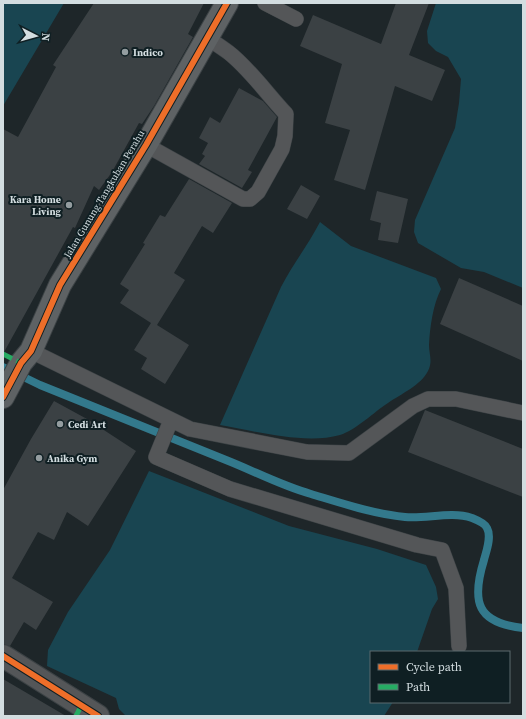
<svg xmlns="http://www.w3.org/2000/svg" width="526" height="719" font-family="'Source Serif 4',serif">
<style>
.green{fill:#194551}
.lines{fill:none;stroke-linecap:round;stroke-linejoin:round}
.stream{stroke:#33798c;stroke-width:8}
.building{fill:#3b4144}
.lane-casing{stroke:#3c4245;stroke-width:16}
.street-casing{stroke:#3c4245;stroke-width:24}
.secondary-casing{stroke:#3c4245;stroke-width:24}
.lane{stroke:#545658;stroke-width:15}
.street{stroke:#545658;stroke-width:22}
.secondary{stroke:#5e6264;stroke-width:22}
.quiet{stroke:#26ab63;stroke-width:5;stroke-dasharray:10 5;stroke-linecap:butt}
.cycleway-casing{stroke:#0f1f23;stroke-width:8}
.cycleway{stroke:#ee6e29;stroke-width:6}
.poi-dot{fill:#949da0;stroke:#0f1f23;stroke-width:1.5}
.labels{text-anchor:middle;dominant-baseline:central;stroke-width:4;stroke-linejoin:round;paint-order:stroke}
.poi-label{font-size:10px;font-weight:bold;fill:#d3dde0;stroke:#0f1f23;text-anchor:start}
.street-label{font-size:10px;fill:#d3dde0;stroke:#0f1f23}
</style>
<rect width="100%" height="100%" fill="#1e2629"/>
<!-- green -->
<path class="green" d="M3,3h61l-61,103z
M436,3h87v285l-39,-16 -23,-4 -43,-25 -4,-11 1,-12 40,-92 4,-25 2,-24 -13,-22 -12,-6 -8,-8 -1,-12z
M320,222l31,24 85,32 5,11c-8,16 -11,37 -12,56 0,10 4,16 -1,26 -7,14 -27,23 -40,32 -14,9 -32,27 -48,32 -35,10 -85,-4 -120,-10l61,-138c12,-23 27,-42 39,-65z
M149,471l140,55 88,23 49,16 10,22 2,12 -6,10 -15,43h-46v50h22l-9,14h-258l-7,-7 -3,-11 -69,-32 1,-16 20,-38 42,-62z"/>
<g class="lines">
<!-- stream -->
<path class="stream" d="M3,367l37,18c62,25 124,50 186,75 28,11 56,26 85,34 30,9 63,20 94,23 22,2 46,-6 67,1 5,2 13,5 15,10 5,9 -1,24 -3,32 -13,42 -7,63 39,68"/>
</g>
<!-- building -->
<path class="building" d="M94,3h110l-16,31 5,3 -39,69 -12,18 -3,-1 -27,49 -13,18 -5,-4 -19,42 -2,-1 -70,127v-225l15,8 38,-70 -3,-2z
M396,3h33l-20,52 36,15 -13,31 -37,-15 -30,104 -31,-10 16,-50 -25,-7 17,-59 -42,-18 13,-31 68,29z
M239,88l24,13 14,16 -29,53 4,2 -10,16 -43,-24 6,-8 -3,-2 6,-11 -9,-5 11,-21 10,6z
M189,179l43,24 -19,30 -11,-7 -28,47 11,7 -28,45 32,20 -24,39 -24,-15 6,-11 -13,-8 17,-27 -31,-20 9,-13 -9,-6 25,-40 -2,-1 17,-28 5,2z
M301,185l19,11 -13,23 -20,-10z
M377,191l31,8 -10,44 -20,-3 3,-17 -11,-3z
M459,278l64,28v55l-83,-37z
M54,401l33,18 49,32 -48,75 -21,-14 -13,28 -16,-8 -26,46 41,24 -17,28 -12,-8 -14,24 -7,-2v-154l28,-51z
M425,410l98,39v48l-115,-45z
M3,679l63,37h-63z"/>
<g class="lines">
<defs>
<path id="lane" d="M265,3l31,16
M146,145l97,54h7l8,-7 24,-43 3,-13 1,-22c-19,-20 -37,-46 -58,-62 -7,-5 -14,-10 -21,-14
M31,351l159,78 117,23 42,1 64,-47 15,-7h28l67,14
M171,420l-15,37 74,32 187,56 25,5 14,38 3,58"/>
<path id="street" d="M3,656l95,60"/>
<path id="secondary" d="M3,397l18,-34 10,-12 29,-66 86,-140 81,-142"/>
</defs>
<!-- lane casing -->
<use href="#lane" class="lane-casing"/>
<!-- street casing -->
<use href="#street" class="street-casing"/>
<!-- secondary casing -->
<use href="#secondary" class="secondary-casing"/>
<!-- lane -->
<use href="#lane" class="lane"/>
<!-- street -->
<use href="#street" class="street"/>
<!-- secondary -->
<use href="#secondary" class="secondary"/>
<!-- quiet -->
<path class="quiet" d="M3,354l18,9
M76,716l6,-12"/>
<defs>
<path id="cycleway" d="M3,397l18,-34 10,-12 29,-66 86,-140 81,-142
M3,656l95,60"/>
</defs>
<!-- cycleway casing -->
<use href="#cycleway" class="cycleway-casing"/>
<!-- cycleway -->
<use href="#cycleway" class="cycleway"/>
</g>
<!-- markers -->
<g class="poi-dot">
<circle cx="125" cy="52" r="4"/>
<circle cx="69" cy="205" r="4"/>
<circle cx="60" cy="424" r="4"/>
<circle cx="39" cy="458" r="4"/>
</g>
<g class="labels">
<!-- poi labels -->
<g class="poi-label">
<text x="133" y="52">Indico</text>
<text x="61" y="199" text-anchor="end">Kara Home<tspan x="61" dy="12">Living</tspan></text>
<text x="68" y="424">Cedi Art</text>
<text x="47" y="458">Anika Gym</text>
</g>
<!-- street labels -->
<g class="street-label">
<text transform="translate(104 194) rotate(-59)">Jalan Gunung Tangkuban Perahu</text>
</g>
</g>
<!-- border -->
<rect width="526" height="719" fill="none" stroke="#d3dde0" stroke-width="8"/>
<!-- legend -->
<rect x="370" y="651" width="140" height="52" fill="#0f1f23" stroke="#5d6b6f"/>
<rect x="378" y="664" width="20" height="6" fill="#ee6e29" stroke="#5d6b6f"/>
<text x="406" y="671" font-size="12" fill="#d3dde0">Cycle path</text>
<rect x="378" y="684" width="20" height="6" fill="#26ab63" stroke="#5d6b6f"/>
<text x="406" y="691" font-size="12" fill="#d3dde0">Path</text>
<!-- north arrow -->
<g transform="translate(36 36) rotate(96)" stroke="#0f1f23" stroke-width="3" paint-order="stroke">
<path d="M0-3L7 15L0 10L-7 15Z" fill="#d3dde0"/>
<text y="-6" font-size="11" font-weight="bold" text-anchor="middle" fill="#d3dde0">N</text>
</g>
</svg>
